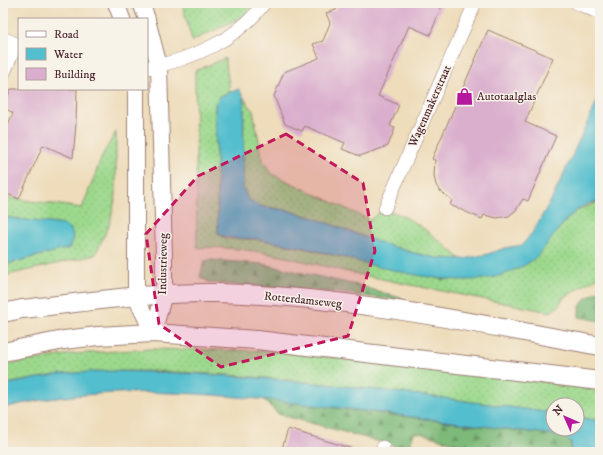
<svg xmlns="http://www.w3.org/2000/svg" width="603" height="455" font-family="'IM FELL DW Pica',serif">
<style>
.grass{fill:url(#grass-dots);stroke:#737c5c}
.forest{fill:url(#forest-firs);stroke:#646c52}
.water{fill:#53bece;stroke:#4e6e7c}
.building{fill:#daafcd}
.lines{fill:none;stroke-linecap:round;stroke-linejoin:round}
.minor-casing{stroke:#9c7e72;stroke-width:14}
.tertiary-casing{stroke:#9c7e72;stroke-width:18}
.secondary-casing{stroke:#9c7e72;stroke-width:20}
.minor{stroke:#fff;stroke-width:13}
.tertiary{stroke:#fff;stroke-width:16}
.secondary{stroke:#fff;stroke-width:18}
.marked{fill:#c2185b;fill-opacity:0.2;stroke:#c2185b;stroke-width:3;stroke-dasharray:8 5;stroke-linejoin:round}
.labels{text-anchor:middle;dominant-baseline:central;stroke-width:3;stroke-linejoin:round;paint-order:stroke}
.poi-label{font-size:12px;fill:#4a1f2b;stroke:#f7f3e8;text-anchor:start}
.street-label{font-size:12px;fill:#4a1f2b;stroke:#f7f3e8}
</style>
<defs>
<pattern id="grass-dots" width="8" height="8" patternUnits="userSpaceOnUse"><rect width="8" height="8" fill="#9cd98d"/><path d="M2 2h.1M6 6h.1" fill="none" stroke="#88ba7a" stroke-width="1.8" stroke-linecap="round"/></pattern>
<pattern id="forest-firs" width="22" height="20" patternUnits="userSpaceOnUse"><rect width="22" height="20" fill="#7db978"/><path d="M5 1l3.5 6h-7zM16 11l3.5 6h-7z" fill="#689663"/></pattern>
</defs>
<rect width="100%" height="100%" fill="#f7f3e8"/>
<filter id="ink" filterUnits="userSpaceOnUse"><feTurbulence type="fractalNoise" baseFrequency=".025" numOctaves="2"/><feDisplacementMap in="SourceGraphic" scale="8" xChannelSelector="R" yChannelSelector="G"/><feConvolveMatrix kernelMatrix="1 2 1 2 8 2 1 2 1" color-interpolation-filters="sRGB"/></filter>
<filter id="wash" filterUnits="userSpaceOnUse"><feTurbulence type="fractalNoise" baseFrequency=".012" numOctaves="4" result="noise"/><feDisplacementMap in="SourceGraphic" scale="16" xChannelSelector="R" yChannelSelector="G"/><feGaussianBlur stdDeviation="0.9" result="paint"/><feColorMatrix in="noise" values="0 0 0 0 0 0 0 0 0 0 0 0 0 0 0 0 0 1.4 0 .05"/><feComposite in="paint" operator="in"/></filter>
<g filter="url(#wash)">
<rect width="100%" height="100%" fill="#eedcba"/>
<!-- grass -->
<path class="grass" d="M182,3h73l-11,13 -52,25z
M225,58l5,34 -10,4 -5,9 3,129 9,5h29l42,8 146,33 112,-48 18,-20 26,-11v75l-37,22 -4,8 -9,6c-66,-13 -132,-25 -197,-39 -48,-11 -107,-29 -156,-25l-2,-177z
M244,98l9,13 10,50 9,13 98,46 12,-10c28,2 58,32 79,49l-25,-1 -26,-6 -35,-11 -61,-23 -28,-8 -27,-4 -11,-7 -5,-11z
M116,132v63l-6,28 -15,32 -92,21v-11l66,-17 -5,-23 -61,-8v-20l79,11 21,-54z
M151,349l120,2 145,15 184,23v32l-23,-4v-12h-24v8c-104,-14 -208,-29 -312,-37 -80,-6 -159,-10 -238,9v-20l69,-11z"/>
<!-- forest -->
<path class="forest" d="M211,260l52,4 98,22 40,12 3,3 -73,-9 -121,-9 -10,-6 4,-16z
M600,290v31l-21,-4c-1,-16 8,-19 21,-27z
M263,399l300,37 8,6v10h-87l-64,-19h-6l-4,12 -2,2 -13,-1 -117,-32z"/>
<!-- water -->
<path class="water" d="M239,89l5,9 -1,90 5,11 11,7 27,4 28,8 61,23 35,11 26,6 28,1 24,-5 17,-6 17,-3 10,-12 21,-36 47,-102v106c-30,3 -44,35 -62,54 -6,7 -18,13 -26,16 -56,27 -157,-14 -217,-25 -13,-2 -26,-5 -39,-7 -14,-1 -25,1 -38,-5l-3,-129 5,-9z
M3,217l61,8 7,4 2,9 -4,10 -66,17z
M103,371c151,1 300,21 450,42v16h24v-12l23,4v31h-29v-10l-8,-6c-84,-10 -167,-22 -250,-31 -102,-12 -209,-22 -310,3v-23l57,-11z"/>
<g id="blocks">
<!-- building -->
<path class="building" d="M339,3h104l-13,32 -21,-9 -31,70 21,9 -9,21 5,2 -7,18 -28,10 -18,-7 3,-6 -40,-17 -3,5 -17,-7 -11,-28 10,-24 35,-14 -6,-14 10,-3 7,-18 -4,-10 10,-3z
M488,30l65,28 -28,64 31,14 -28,65 -5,-2 -7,11 -7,6 -12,2 -13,-3 -2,4 -32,-14 2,-5 -12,-9 -4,-6 -2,-9 1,-16 -3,-1z
M11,89h66l-1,35 -3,34 -30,-13 -24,54 -16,-7v-56l10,-23 -10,-6z
M288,429l65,20v3h-72z"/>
</g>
</g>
<g filter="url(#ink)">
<use href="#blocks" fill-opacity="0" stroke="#9c7e72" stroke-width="1"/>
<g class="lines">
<defs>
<path id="minor" d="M577,3l23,10
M3,38l13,6 -13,31
M147,68c43,-8 91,-28 117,-65
M385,208l90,-205
M382,452l1,-5"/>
<path id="tertiary" d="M116,3l6,16
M141,3l6,16
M147,20l12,46 5,191v37l-11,39
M136,89v208l17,36"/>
<path id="secondary" d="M3,313l19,-4c65,-7 130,-17 195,-16 129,3 257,30 383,53
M3,352l61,-12 34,-4 55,-3 104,7 343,41"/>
</defs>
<!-- minor casing -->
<use href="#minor" class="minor-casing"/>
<!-- tertiary casing -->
<use href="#tertiary" class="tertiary-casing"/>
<!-- secondary casing -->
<use href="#secondary" class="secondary-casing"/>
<!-- minor -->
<use href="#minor" class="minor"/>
<!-- tertiary -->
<use href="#tertiary" class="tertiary"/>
<!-- secondary -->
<use href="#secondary" class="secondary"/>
</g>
</g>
<!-- marked area -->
<path class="marked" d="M286,134l77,49 12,68 -27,85 -127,31 -62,-43 -13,-90 52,-58z"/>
<!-- icons -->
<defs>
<symbol id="shop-bare" viewBox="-9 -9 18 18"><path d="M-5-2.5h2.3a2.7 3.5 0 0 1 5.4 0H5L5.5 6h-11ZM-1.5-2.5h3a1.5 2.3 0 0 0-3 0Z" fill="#b5179e" stroke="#f7f3e8" stroke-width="2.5" paint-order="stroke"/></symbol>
</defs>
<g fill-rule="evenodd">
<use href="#shop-bare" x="452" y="84" width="25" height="25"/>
</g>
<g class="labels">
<!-- poi labels -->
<g class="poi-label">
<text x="477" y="96">Autotaalglas</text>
</g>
<!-- street labels -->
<g class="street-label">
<text transform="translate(430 106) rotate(-66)">Wagenmakerstraat</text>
<text transform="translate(163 264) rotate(-89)">Industrieweg</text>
<text transform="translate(303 300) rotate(6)">Rotterdamseweg</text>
</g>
</g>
<!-- margin -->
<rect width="603" height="455" fill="none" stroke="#f7f3e8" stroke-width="16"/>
<!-- legend -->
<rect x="18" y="18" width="130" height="72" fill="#f7f3e8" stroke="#b29e9c"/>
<rect x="26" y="31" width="20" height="6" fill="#ffffff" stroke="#b29e9c"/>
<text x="54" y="38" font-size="12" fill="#4a1f2b">Road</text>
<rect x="26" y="48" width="20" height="12" fill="#53bece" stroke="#b29e9c"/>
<text x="54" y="58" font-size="12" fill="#4a1f2b">Water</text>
<rect x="26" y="68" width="20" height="12" fill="#daafcd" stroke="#b29e9c"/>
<text x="54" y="78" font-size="12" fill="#4a1f2b">Building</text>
<!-- north arrow -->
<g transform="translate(565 417) rotate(315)"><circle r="19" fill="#f7f3e8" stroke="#b29e9c"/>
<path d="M0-3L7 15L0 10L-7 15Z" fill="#b5179e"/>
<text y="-6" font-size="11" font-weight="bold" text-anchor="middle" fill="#4a1f2b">N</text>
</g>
</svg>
